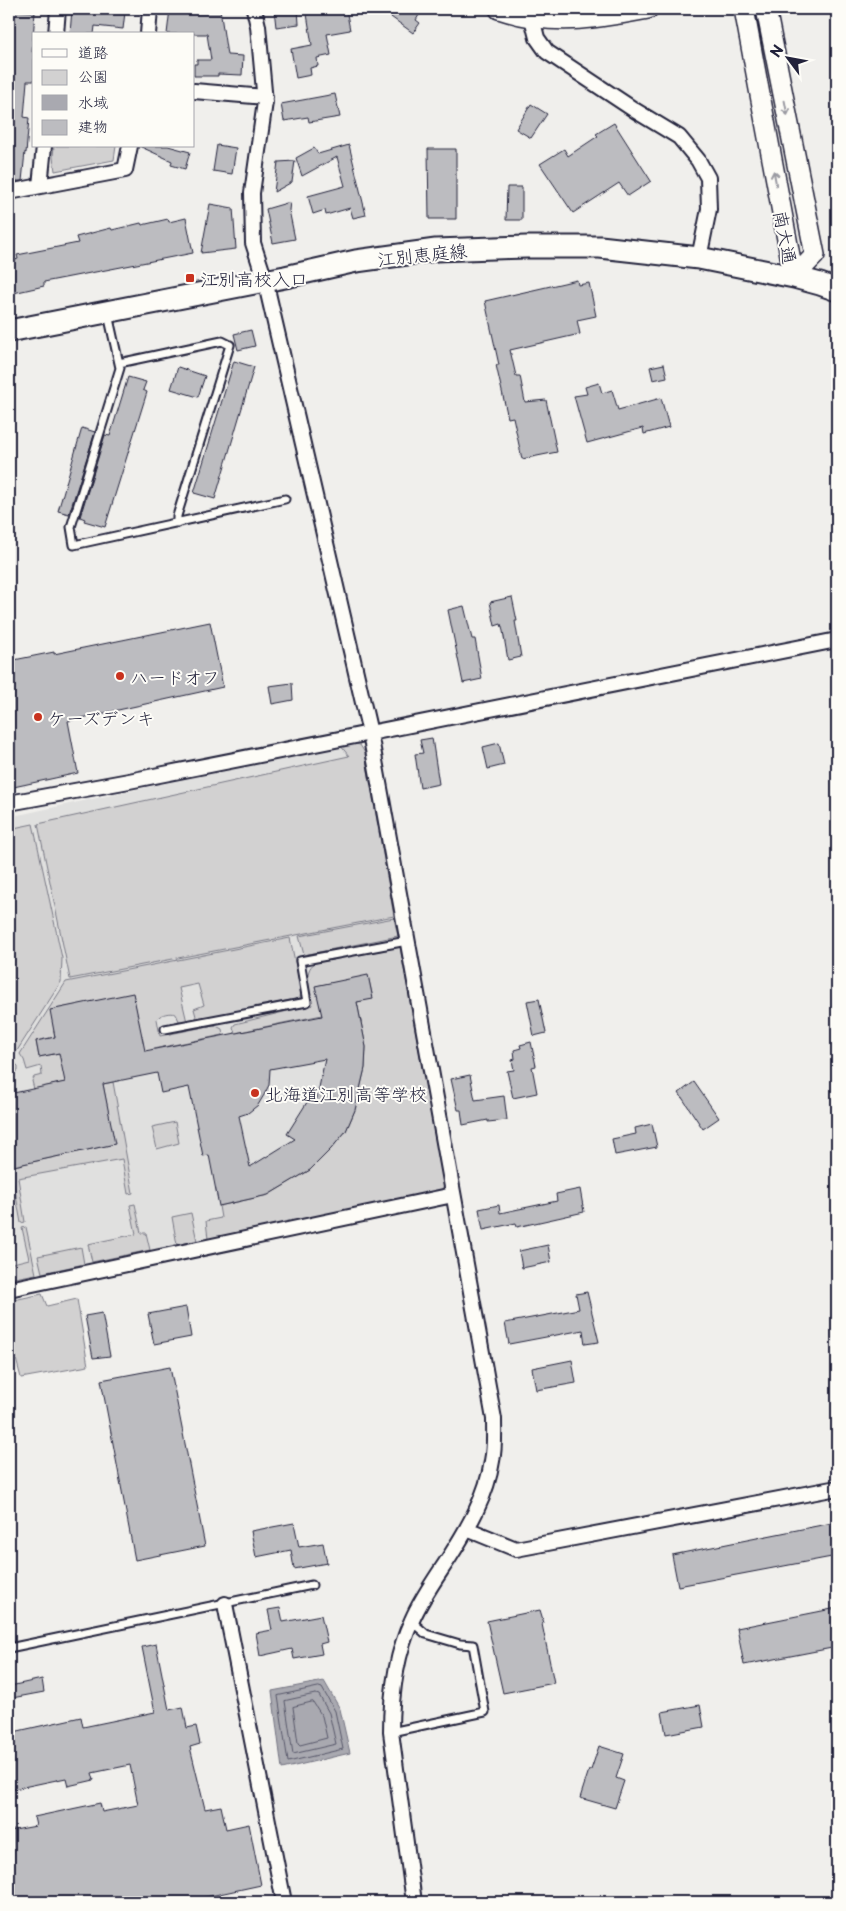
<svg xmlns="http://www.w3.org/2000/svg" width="846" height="1911" font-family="'Playpen Sans','Klee One',sans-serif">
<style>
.built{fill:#e0e0df}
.green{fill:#d2d1d1;stroke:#7a7a86}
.water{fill:#a9a9b0;stroke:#737381}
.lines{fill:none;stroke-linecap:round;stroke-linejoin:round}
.shore{stroke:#58586a;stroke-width:1}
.building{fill:#bcbcc0;stroke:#22223b;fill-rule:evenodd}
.lane-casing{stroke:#22223b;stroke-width:11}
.street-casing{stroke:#22223b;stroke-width:18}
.secondary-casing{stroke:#22223b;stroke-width:22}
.primary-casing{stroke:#22223b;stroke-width:25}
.lane{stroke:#fdfcf7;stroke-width:7}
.street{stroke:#fdfcf7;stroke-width:14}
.secondary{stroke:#fdfcf7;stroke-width:19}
.primary{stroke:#fdfcf7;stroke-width:21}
.oneway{stroke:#9a9aa2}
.poi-dot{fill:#c8321e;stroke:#fdfcf7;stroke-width:2}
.labels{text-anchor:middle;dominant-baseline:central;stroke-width:4;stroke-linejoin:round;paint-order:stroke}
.street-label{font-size:18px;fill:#22223b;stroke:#fdfcf7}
.poi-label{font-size:18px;fill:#22223b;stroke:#fdfcf7;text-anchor:start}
</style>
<rect width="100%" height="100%" fill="#f0efec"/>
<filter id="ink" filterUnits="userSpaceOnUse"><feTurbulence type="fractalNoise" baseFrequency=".02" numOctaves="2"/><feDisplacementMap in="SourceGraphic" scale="10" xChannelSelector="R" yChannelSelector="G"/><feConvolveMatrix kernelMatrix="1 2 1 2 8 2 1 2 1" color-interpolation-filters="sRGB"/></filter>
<g filter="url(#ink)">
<!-- built -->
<path class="built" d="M352,743l8,2 5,8 79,433 -5,6 -430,87v-462z"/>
<!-- green -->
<path class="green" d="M54,146h62l-2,14 -59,11 -2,-14z
M352,743l8,2 5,8 29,163 -324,63 -32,-155 311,-68 -9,-11z
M33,824l29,134 -1,24 -48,75 -3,1 8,8v5l-9,2v-244z
M394,918l4,18 -94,19 -5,-19z
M290,938l11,52 -1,8 -103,22 -3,-11 10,-4 -6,-21 -19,4 8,34 -8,-1 -3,-7c-6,-2 -16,0 -19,5l3,17 54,-11 8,4 1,6 -70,14 -8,5 -12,-60 -82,16 4,27 -19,4 3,16 20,-4 3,13 41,8 -69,15 -2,-8 2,-4 8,-2 -1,-9 -14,4 -3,-10 -4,-6 46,-72z
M400,947l44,239 -5,6 -231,47 -2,-18 15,-3 -2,-12 49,-11 42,-25 21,-21 15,-18 9,-21 10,-42 1,-21 -9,-45 16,-4 -5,-22 -52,10 6,29 -87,18 -2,-6 2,-3 77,-19c-2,-13 -10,-34 3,-42z
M113,1082l20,111 -5,1 -6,-35 -104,19 7,44 -4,1 -8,-44 -4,1v-13l105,-23 -11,-60z
M175,1122l4,21 -22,6 -5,-22z
M135,1204l6,29h5l4,17 -58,12 -4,-18 48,-10 -6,-29z
M191,1213l6,28 -20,4 -5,-28z
M26,1227l10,47 -27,5v-15l20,-5 -7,-31z
M81,1247l3,17 -42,9 -4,-17z
M42,1294l5,12 30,-7 11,67 -67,12 -12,-46v-31z"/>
<!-- water -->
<path class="water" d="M324,1681l16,28 10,44 -68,16 -10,-78z"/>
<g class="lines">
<!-- shore -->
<path class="shore" d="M319,1687l3,1 13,23 8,38 -55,13 -10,-66z
M316,1694l3,1 10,18 7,31 -43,10 -8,-53z
M313,1702l9,14 5,22 -27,7 -2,-2 -5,-36z"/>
</g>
<!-- building -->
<path class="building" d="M72,9l53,3 -2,17 -28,-3 -1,8h-24z
M170,9h50l7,46 16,1 -1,19 -24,-1v2h-24v-12h3v-4h14l-4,-26h-40z
M274,9h24l1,15 -23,3z
M340,9h6l4,21 -23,4 4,21 -14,3 1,8 -8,2 1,7 -15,3 -5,-29 21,-4 -5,-31z
M397,9h14l8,6 -3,5 4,3 -7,10 -22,-16z
M14,10l21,2 -3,40h2v29h-7l-3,36 5,1 -3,35 -1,-1 -3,29h-13v-119z
M335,94l5,23 -31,5 -1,-5 -24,4 -3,-17z
M531,104l16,10 -16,24 -15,-9z
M614,123l37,58 -23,15 -9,-13 -46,30 -33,-49 24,-15 4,7 30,-20 -2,-2z
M217,145l19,3 -4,26 -19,-3z
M349,145l17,70 -13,3 -3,-10 -24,7 -1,-5 -12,4 -5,-18 37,-10 -8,-29 -35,19 -6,-18 18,-10 4,6z
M139,146h29l22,6 -5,17 -14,-4 1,-4z
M428,149h28v70h-27z
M295,161l-3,21 -18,10 4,-30z
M507,187h15v33h-16z
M290,202l-1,8 6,29 -22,4 -7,-34z
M210,204l23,4 3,41 -35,4z
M186,218l7,35 -149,29v4l-35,8v-32l9,-3 -1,-4 61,-12 -2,-6 35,-9 1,2 29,-7 1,2 26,-6 1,3z
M577,280l1,5 11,-2 7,33 -19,4 3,14 -70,16 6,26h4l5,26 21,-2 11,52 -35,7 -9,-42 -5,1 -12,-53h3l-14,-64z
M251,330l4,16 -17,4 -4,-16z
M234,361l20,6 -39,132 -21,-6z
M664,364l3,13 -14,3 -3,-13z
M178,367l27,9 -7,21 -27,-8z
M128,377l18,5 -3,8 4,2 -42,135 -21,-6 1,-2 -5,-2 25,-82 5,1z
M599,383l3,10 10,-3 6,20 43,-12 8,29 -25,7 -1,-6 -8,2 -48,13 -13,-47 13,-2 -2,-7z
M82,428l13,4 -26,82 -11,-3z
M512,597l5,24h-2l6,36 -13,3 -5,-29 -2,-7 -6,2 -5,-24z
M464,606l8,33h3l7,40 -19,4 -15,-73z
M210,622l13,65 -155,34 10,52 -69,15v-127l45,-9v2z
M292,683l1,17 -21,4 -3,-18z
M432,738l7,46 -19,4 -5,-34 8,-1 -3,-13z
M499,743l5,22 -16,4 -5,-22z
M368,975l5,24 -16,3 9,45 -1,21 -10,42 -9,21 -15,18 -21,21 -42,25 -49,11 -10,-51 -6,1 -14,-69 -28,6 -4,-20 -54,11 12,60 -106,23v-73l56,-12 -6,-29 -20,4 -3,-16 19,-4 -5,-27 83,-17 12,58 177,-35 -7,-30zM325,1059l-9,43 -7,-3 -22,35 8,5 -45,28 -11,-51 9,-3 10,-8 6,-10 5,-10 1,-16z
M539,999l7,34 -12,3 -7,-35z
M531,1042l5,24 -4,1 5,26 -24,5 -6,-27 7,-1 -2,-10 3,-1 -1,-9 7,-2 -1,-3z
M470,1075l5,25 29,-4 3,24 -19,2v-2l-25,5 -2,-15h-3l-7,-31z
M694,1082l25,36 -16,11 -24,-36z
M652,1124l5,23 -42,8 -3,-16 24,-5 -1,-6z
M580,1189l4,23 -67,15 -1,-4 -33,7 -4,-21 20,-4 1,8 57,-12 -1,-7z
M548,1245l3,17 -29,6 -3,-17z
M587,1292l12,50 -14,2 -2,-14 -74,14 -4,-21 74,-14 -3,-15z
M186,1307l5,30 -37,7 -6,-30z
M102,1313l8,43 -17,2 -8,-42z
M572,1360l4,23 -40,7 -4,-22z
M170,1367l35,179 -70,14 -34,-180z
M837,1522v34l-159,30 -6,-31z
M294,1523l5,24 24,-4 4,20 -33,6 -3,-19 -35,7 -5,-26z
M280,1608l3,14 38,-7 6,27 -7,2 2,10 -28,5 -2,-10 -32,7 -4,-23 16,-3 -4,-20z
M837,1608v39l-93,18 -7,-37z
M540,1610l4,13 -2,1 12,59 -51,10 -16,-72z
M156,1644l13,66 14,-3 4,21 9,-2 4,18 -10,3 15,62 16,-3 5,23 23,-5 12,61 -60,13 1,4h-193v-71l27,-5 -2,-9 66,-14 2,9 36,-7 -8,-40 -38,8 2,7 -26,6 -2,-8 -57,12v-57l72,-16 2,10 72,-15 -13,-65z
M42,1679l2,13 -32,6 -2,-12z
M700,1705l4,22 -38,7 -4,-22z
M599,1746l25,8 -8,24 8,3 -9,27 -35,-10 9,-28h2z"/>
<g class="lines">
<defs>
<path id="lane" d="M108,314l12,54 -49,159 3,18 211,-46
M119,363l103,-22 8,4 -53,171v7
M165,1029l142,-27 -7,-41 107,-20
M9,1648l303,-63
M391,1732l94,-20 -12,-67 -13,-1 -34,-10 -15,-13"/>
<path id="street" d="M254,9l4,17 7,76 -13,91 1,50 12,37 105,453 124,686c0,13 1,28 -2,42 -5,35 -24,67 -43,97 -13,20 -27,39 -37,62 -16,34 -21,75 -21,112l23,170
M532,18l5,20 10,14 89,59 43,26 19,23 10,18 1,31 -10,49
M56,34l2,-25
M148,34l2,-25
M194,91l71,6
M40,186l4,-40
M9,192l116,-22 5,-24
M9,803l120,-22 708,-141
M9,1289l444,-94
M467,1529l49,20 321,-61
M225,1604l59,298"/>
<path id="secondary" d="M499,9c54,18 95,10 149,0
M744,9l50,268
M766,9l49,246 -21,22"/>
<path id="primary" d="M9,331l276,-54 71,-16 80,-11 90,-3h74l99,11 95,19 26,7 17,6"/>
</defs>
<!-- lane casing -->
<use href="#lane" class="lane-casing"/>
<!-- street casing -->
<use href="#street" class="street-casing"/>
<!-- secondary casing -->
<use href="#secondary" class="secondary-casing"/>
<!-- primary casing -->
<use href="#primary" class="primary-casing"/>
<!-- lane -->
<use href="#lane" class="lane"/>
<!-- street -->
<use href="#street" class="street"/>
<!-- secondary -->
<use href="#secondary" class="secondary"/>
<!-- primary -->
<use href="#primary" class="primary"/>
</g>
<!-- one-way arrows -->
<defs><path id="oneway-shaft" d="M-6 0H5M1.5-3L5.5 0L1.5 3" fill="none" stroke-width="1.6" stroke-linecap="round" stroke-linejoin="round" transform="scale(1.25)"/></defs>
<g class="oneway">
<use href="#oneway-shaft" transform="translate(786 108) rotate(79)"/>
<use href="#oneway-shaft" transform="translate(775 178) rotate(-100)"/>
</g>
</g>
<!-- markers -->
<g class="poi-dot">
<rect x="185" y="273" width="10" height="10" rx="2.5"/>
<circle cx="120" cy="676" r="5"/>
<circle cx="38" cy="717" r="5"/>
<circle cx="255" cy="1093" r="5"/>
</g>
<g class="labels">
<!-- street labels -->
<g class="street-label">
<text transform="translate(786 237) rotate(79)">南大通</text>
<text transform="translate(422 254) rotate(-6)">江別恵庭線</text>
</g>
<!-- poi labels -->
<g class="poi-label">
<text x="200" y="278">江別高校入口</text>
<text x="130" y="676">ハードオフ</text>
<text x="48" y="717">ケーズデンキ</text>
<text x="265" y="1093">北海道江別高等学校</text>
</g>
</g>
<!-- margin -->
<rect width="846" height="1911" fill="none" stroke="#fdfcf7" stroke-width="30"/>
<rect x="15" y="15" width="816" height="1881" fill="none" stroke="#22223b" stroke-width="2" filter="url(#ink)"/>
<!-- legend -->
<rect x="32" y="32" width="162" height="115" fill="#fdfcf7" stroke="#a5a5ac"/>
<rect x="42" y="49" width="25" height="8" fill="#fdfcf7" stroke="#a5a5ac"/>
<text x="78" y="58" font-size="15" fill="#22223b">道路</text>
<rect x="42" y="70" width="25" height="15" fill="#d2d1d1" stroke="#a5a5ac"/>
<text x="78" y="82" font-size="15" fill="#22223b">公園</text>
<rect x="42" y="95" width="25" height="15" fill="#a9a9b0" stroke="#a5a5ac"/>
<text x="78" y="108" font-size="15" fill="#22223b">水域</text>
<rect x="42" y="120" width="25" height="15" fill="#bcbcc0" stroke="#a5a5ac"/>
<text x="78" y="132" font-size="15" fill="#22223b">建物</text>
<!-- north arrow -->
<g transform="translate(788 58) rotate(302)" stroke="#fdfcf7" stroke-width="4" paint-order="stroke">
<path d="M0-4L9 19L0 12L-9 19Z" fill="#22223b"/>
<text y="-8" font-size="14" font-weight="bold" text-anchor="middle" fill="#22223b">N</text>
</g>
</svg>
